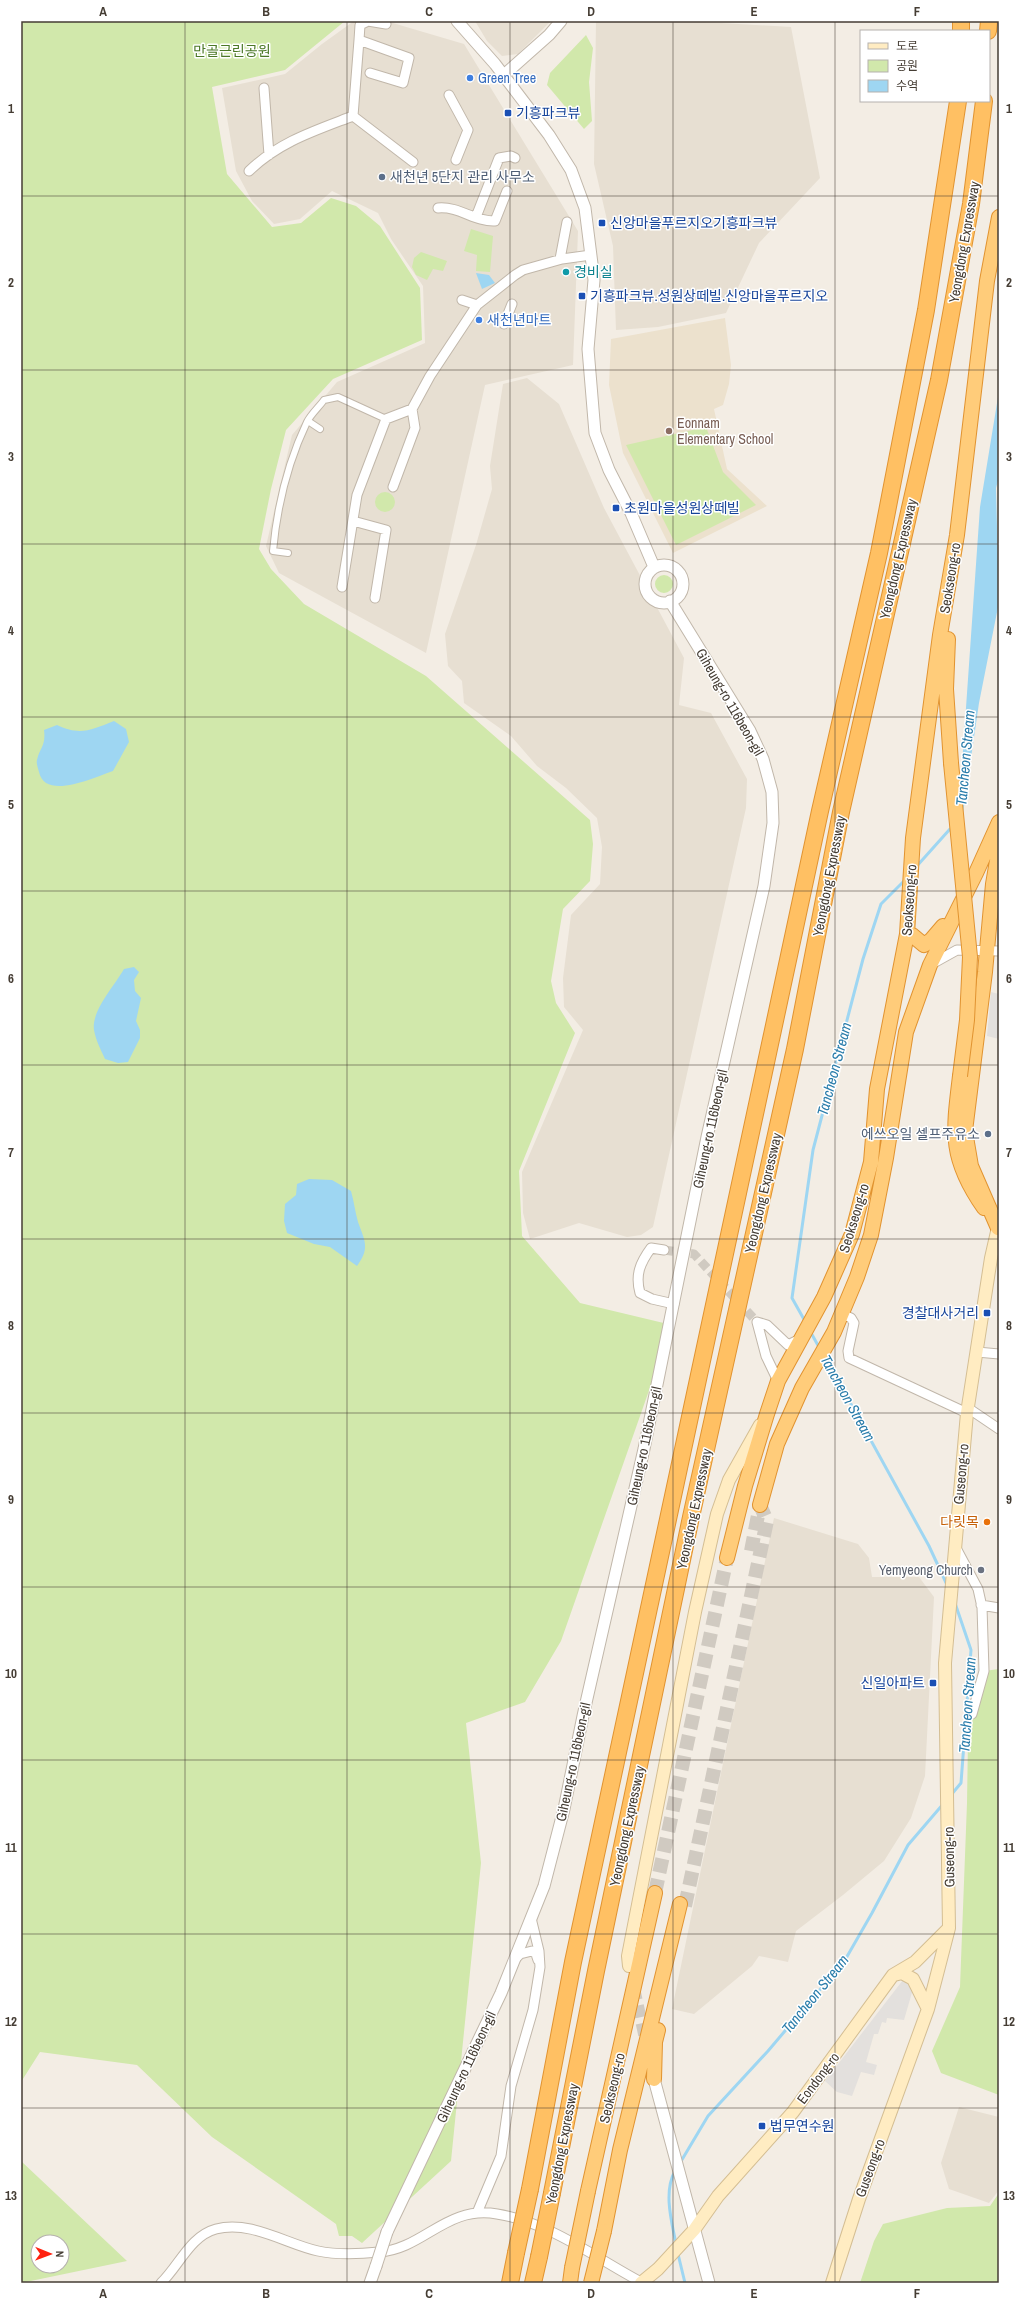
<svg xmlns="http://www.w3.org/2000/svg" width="1020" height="2304" font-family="'Archivo Narrow','Noto Sans KR',sans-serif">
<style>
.residential{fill:#e7dfd2}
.education{fill:#ece1cd}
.green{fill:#d1e8ab;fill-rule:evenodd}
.parking{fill:#e3e0dd}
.water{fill:#9ed6f2}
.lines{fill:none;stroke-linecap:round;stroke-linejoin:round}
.stream{stroke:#9ed6f2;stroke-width:3}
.minor-tunnel{stroke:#d0cac1;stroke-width:9;stroke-dasharray:9 4.5;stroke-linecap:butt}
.secondary-tunnel{stroke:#d0cac1;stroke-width:12;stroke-dasharray:12 6;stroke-linecap:butt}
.trunk-tunnel{stroke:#d0cac1;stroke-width:14;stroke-dasharray:14 7;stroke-linecap:butt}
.pedestrian-casing{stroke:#c1b7aa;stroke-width:8}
.minor-casing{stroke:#c1b7aa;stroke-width:11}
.tertiary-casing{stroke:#c1b7aa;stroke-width:13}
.secondary-casing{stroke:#d4be93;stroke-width:14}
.trunk-casing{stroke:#e19330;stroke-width:16}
.motorway-casing{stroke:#e19330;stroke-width:18}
.pedestrian{stroke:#fff;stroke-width:6}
.minor{stroke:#fff;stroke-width:9}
.tertiary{stroke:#fff;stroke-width:11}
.secondary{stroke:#ffecc2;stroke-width:12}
.trunk{stroke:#ffcc7a;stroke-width:14}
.motorway{stroke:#ffc063;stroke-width:16}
.tertiary-bridge-casing{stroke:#c1b7aa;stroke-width:13;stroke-linecap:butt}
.trunk-bridge-casing{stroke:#e19330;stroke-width:16;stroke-linecap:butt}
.motorway-bridge-casing{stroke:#e19330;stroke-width:18;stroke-linecap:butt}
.tertiary-bridge{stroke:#fff;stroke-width:11}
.trunk-bridge{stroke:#ffcc7a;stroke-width:14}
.motorway-bridge{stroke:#ffc063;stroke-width:16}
.grid{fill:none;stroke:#453d34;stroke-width:1;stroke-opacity:0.55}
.shop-dot{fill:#3f7fe0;stroke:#fff;stroke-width:1.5}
.transit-dot{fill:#1a4fb4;stroke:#fff;stroke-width:1.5}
.service-dot{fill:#5c6f8a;stroke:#fff;stroke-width:1.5}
.culture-dot{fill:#0f9aa8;stroke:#fff;stroke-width:1.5}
.education-dot{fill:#8d6e63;stroke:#fff;stroke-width:1.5}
.food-dot{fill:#e8710a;stroke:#fff;stroke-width:1.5}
.worship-dot{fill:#6b7280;stroke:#fff;stroke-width:1.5}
.labels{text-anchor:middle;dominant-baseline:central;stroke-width:3;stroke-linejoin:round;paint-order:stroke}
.park-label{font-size:14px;fill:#4b7826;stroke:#fff}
.shop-label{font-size:14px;fill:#366cbe;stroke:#fff;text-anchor:start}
.transit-label{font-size:14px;fill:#164399;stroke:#fff;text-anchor:start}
.service-label{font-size:14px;fill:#4e5e75;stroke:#fff;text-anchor:start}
.street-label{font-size:14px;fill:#453d34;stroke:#fff}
.culture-label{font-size:14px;fill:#0d838f;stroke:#fff;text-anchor:start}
.education-label{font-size:14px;fill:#785e54;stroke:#fff;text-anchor:start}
.food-label{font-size:14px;fill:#c56008;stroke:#fff;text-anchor:end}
.worship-label{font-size:14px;fill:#5b616d;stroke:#fff;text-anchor:end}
.water-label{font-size:15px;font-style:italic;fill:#2a7dab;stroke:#fff}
.neatline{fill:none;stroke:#453d34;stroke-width:1.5}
.grid-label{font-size:13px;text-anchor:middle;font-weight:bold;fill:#453d34}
</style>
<rect width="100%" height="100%" fill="#f3ede4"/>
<!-- residential -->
<path class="residential" d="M354,21h32l78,23 114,187 -5,134 -88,20 -59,268 -147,-80 -13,-27 26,-111 45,-53 88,-39 -2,-57 -32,-47 -13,-26 -46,-22 -32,28 -26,5 -22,-23 -16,-30 -14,-83 63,-14 37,-30z
M475,21h76l-33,33 -16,2 -15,-15z
M596,21h91l104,6 29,151 -61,65 -33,70 -68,14 -42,3 -3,-84 -19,-82z
M527,378l32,26 45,104 80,150 -5,47 32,8 36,66 -1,29 -93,419 -12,8 -14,2 -48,-14 -49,16 -7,-26 -1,-41 61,-142 -19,-23 -1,-29 8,-63 29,-31 2,-37 -5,-29 -31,-30 -29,-22 -26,-30 -47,-33 -2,-22 -14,-15 -3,-32 31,-89 16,-56 -2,-23 13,-82z
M774,1518l84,26 11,14 3,19h47l15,20 -9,179 -14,42 -27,43 -41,34 -47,36 -8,31 -29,-6 -7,10 -58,48 -22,-5z
M959,2107l40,10v73l-10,13 -40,-14 -8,-26z"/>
<!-- education -->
<path class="education" d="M725,318l6,47 -2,19 -6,21 -9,4 13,60 40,37 -94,47 -50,-100 -14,-68 2,-46z"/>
<!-- green -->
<path class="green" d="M21,21h324l-60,49 -73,17 15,87 45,53 29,-4 30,-25 25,8 24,20 40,62 2,52 -89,39 -47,51 -15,59 -12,60 12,20 33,35 122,72 164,144 3,24 -3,37 -27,28 -12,72 5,22 19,30 -56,138 3,65 58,67 92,22 -111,316 -36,61 -59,21 15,140 -30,298 -89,82 -10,-7h-13l-3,-12 -124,-87 -75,-72 -97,-13 -19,30z
M586,35l7,13 -4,34 3,39 -8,8 -37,-44 3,-12z
M471,229l22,7 -3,36 -14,-1 1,-16 -13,-4z
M421,252l26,9 -4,10 -10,-2 -6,11 -11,-5 -4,-8 2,-9z
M706,427l17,45 33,33 -80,40 -50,-100z
M375 502a10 10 0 1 1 20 0a10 10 0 1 1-20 0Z
M655 584a9 9 0 1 1 18 0a9 9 0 1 1-18 0Z
M999,1669v426l-58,-22 -9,-22 28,-64 7,-184 1,-64 16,-68z
M21,2161l106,100 -106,22zM38,2242h24v24h-24z
M999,2193v90h-139l14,-42 9,-17 64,-16 43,-2z"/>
<!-- parking -->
<path class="parking" d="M991,992l8,2v45l-12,-3z
M903,1980l10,9 -9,31 -17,-2 -1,5 -4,-1 -4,12h-4l-8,28 11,3 -3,10 -13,-3 -9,24 -15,-4 -12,-11z"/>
<!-- water -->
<path class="water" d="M476,273l13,2 6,8 -13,6z
M999,391v86l-3,11 3,114 -20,101 -17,117 -14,12 11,-24 21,-301z
M114,721l12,8 3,13 -16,29c-18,6 -68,30 -74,1 -1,-4 -3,-9 -2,-12 3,-13 9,-14 7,-30l13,-5c23,11 34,5 57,-4z
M134,967l5,5 -5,8 1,11 6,7 -5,23 4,9v8l-12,24 -10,1 -13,-4c-4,-9 -9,-18 -11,-29 -3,-19 21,-45 30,-61z
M309,1179l23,1 19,11c3,10 4,21 7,31 7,19 12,26 -1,44l-27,-19 -16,-3 -27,-11 -3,-12 1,-17 11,-9 1,-11z"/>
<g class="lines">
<!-- stream -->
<path class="stream" d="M916,867l34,-38
M806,1323l-14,-25 21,-148 50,-191 18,-55 25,-25
M810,1331l10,18
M825,1357l104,189 19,41
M951,1795l10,-12 10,-133 -16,-47
M680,2163l28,-47 60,-65 77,-91 27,-47 36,-68 36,-42
M675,2171c-12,21 -3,52 1,73
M678,2254l7,29"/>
<!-- minor-tunnel -->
<path class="minor-tunnel" d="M664,1250l30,4 63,68"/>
<!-- secondary-tunnel -->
<path class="secondary-tunnel" d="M634,1988l12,55"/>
<!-- trunk-tunnel -->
<path class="trunk-tunnel" d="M751,1551l9,-46
M655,1893l72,-335
M685,1906l82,-385 -7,-16"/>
<defs>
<path id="pedestrian" d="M308,421l12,8
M288,553l-15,-2c4,-44 15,-89 34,-129 4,-8 12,-15 17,-22l14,-3 48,22"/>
<path id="minor" d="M359,40l1,-15 8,-4 18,3
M370,73l33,10 6,-25 -50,-18 -6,76 60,46
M264,88l5,67
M449,95l19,35 -12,30
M249,171c30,-29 65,-40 104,-55
M438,208c21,-2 37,14 57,13l12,-30
M476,217l23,-59 12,-2 4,2
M560,259l7,-37
M462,300l15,5
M504,324l8,-20
M393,487l22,-59 -3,-19 18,-33 47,-71 38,-30 8,-5 39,-11 29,-4
M353,521l33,9 -11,68
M342,587l15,-92 29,-76 26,-10
M930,965l27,-15 42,1
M664,1250l-13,-2c-11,15 -16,27 -11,45l12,6 22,5
M842,1314l9,4 3,5 -6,28 1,7 118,55
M977,1352l22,2
M778,1381l-12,-25 -9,-34 10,3 21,20 8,-4
M968,1408l31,21
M955,1546l23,43 4,18 2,64 -12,43
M981,1605l18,3
M515,1959l5,-5 12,-3 4,3 2,6
M477,2213l24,-57 10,-70 22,-76 7,-43 -1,-16 -8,-33
M161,2283c18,-17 29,-47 55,-54 35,-9 70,15 102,22 19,4 42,3 61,1 45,-3 67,-47 118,-38 54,9 97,43 144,68"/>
<path id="tertiary" d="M457,21l38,43 54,71 22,35 14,38 9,72 -6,69 7,84 14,37 22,43 23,54
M504,75l45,-40 12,-14
M645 584a19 19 0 1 1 38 0a19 19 0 1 1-38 0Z
M654,2079l55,204
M387,2232l114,-239 43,-107 20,-77 19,-93 61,-267 63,-312 57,-251 9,-63 -1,-31 -9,-33 -13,-28 -80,-130
M370,2283l6,-17"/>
<path id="secondary" d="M629,1966l-1,-10 67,-344 22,-98 12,-34 31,-55
M894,1975l8,-2 11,6 15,30
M641,2283l17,-14 36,-39 24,-34 75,-84 100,-137 22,-13 34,-34
M832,2283l27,-84 69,-190 21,-81 -4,-265 22,-250 24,-155 8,-35"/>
<path id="trunk" d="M948,639l-2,50 5,74
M907,934l5,1 12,10 7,-5 12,-14
M960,1076c-7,57 -11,82 24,132
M998,1228l-27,-62 -6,-35 20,-159 8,-88 6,-35
M760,1505l17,-61 25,-56 32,-56 23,-55 14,-42 15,-77 20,-126 24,-67 46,-92 23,-51
M727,1558l18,-72 22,-72 11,-33 46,-84 28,-63 19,-72 6,-73 30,-155 6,-96 27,-203 17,-100 30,-254 12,-64
M654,2079l1,-37 3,-12
M588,2191l67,-298
M604,2231l16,-81 60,-246
M570,2283l2,-15"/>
<path id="motorway" d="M961,31v-10
M988,31l1,-10
M530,2189l43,-227 247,-1151 59,-258 47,-243 32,-209
M552,2193l44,-222 95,-454 104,-468 46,-237 98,-432 32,-176 13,-103
M510,2283l6,-30
M533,2283l6,-26"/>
</defs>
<!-- pedestrian casing -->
<use href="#pedestrian" class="pedestrian-casing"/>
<!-- minor casing -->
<use href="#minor" class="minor-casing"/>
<!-- tertiary casing -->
<use href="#tertiary" class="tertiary-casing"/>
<!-- secondary casing -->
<use href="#secondary" class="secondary-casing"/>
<!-- trunk casing -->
<use href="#trunk" class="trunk-casing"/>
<!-- motorway casing -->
<use href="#motorway" class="motorway-casing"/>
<!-- pedestrian -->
<use href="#pedestrian" class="pedestrian"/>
<!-- minor -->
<use href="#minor" class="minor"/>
<!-- tertiary -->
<use href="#tertiary" class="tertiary"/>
<!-- secondary -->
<use href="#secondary" class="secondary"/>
<!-- trunk -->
<use href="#trunk" class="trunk"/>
<!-- motorway -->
<use href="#motorway" class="motorway"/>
<defs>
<path id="tertiary-bridge" d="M376,2266l11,-34"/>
<path id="trunk-bridge" d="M951,763l19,194 -3,63 -7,56
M572,2268l16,-77
M591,2283l13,-52"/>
<path id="motorway-bridge" d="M516,2253l14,-64
M539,2257l13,-64"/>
</defs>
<!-- tertiary-bridge casing -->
<use href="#tertiary-bridge" class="tertiary-bridge-casing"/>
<!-- trunk-bridge casing -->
<use href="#trunk-bridge" class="trunk-bridge-casing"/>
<!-- motorway-bridge casing -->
<use href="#motorway-bridge" class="motorway-bridge-casing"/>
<!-- tertiary-bridge -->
<use href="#tertiary-bridge" class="tertiary-bridge"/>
<!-- trunk-bridge -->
<use href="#trunk-bridge" class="trunk-bridge"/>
<!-- motorway-bridge -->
<use href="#motorway-bridge" class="motorway-bridge"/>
</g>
<!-- grid -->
<path class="grid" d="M185,21v2262M347,21v2262M510,21v2262M673,21v2262M835,21v2262M21,196h978M21,370h978M21,544h978M21,717h978M21,891h978M21,1065h978M21,1239h978M21,1413h978M21,1587h978M21,1760h978M21,1934h978M21,2108h978"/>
<!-- markers -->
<g class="shop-dot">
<circle cx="470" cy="78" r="4"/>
<circle cx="479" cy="320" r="4"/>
</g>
<g class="transit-dot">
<rect x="504" y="109" width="8" height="8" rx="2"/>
<rect x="598" y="219" width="8" height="8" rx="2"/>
<rect x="578" y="292" width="8" height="8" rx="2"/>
<rect x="612" y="504" width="8" height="8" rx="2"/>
<rect x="983" y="1309" width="8" height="8" rx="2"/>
<rect x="929" y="1679" width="8" height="8" rx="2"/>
<rect x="758" y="2122" width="8" height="8" rx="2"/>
</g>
<g class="service-dot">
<circle cx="382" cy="177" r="4"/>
<circle cx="988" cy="1134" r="4"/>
</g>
<circle class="culture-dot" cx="566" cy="272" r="4"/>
<circle class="education-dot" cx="669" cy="431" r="4"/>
<circle class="food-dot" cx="987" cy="1522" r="4"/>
<circle class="worship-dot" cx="981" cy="1570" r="4"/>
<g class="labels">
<!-- park labels -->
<g class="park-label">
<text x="232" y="51">만골근린공원</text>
</g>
<!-- shop labels -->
<g class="shop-label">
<text x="478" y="78">Green Tree</text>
<text x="487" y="320">새천년마트</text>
</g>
<!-- transit labels -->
<g class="transit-label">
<text x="516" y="113">기흥파크뷰</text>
<text x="610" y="223">신앙마을푸르지오기흥파크뷰</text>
<text x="590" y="296">기흥파크뷰.성원상떼빌.신앙마을푸르지오</text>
<text x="624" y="508">초원마을성원상떼빌</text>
<text x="979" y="1313" text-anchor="end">경찰대사거리</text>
<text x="925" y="1683" text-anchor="end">신일아파트</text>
<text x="770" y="2126">법무연수원</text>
</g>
<!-- service labels -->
<g class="service-label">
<text x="390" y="177">새천년 5단지 관리 사무소</text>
<text x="980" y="1134" text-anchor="end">에쓰오일 셀프주유소</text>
</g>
<!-- street labels -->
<g class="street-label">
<text transform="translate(964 242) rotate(-80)">Yeongdong Expressway</text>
<text transform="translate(898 559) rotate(-77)">Yeongdong Expressway</text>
<text transform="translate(950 578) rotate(-81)">Seokseong-ro</text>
<text transform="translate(730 702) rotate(60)">Giheung-ro 116beon-gil</text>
<text transform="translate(829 876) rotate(-79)">Yeongdong Expressway</text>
<text transform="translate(909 900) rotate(-86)">Seokseong-ro</text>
<text transform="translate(710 1129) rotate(-78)">Giheung-ro 116beon-gil</text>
<text transform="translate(763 1193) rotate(-77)">Yeongdong Expressway</text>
<text transform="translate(854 1218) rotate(-73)">Seokseong-ro</text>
<text transform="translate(644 1446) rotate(-78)">Giheung-ro 116beon-gil</text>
<text transform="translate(961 1474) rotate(-85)">Guseong-ro</text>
<text transform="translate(694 1509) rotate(-78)">Yeongdong Expressway</text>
<text transform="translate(573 1762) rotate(-78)">Giheung-ro 116beon-gil</text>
<text transform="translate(627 1826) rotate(-78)">Yeongdong Expressway</text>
<text transform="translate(949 1857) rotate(-91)">Guseong-ro</text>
<text transform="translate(466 2067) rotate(-65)">Giheung-ro 116beon-gil</text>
<text transform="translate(818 2078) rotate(-53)">Eondong-ro</text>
<text transform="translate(612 2088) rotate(-77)">Seokseong-ro</text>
<text transform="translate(562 2144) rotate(-79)">Yeongdong Expressway</text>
<text transform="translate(870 2168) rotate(-70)">Guseong-ro</text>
</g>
<!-- culture labels -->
<g class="culture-label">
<text x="574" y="272">경비실</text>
</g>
<!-- education labels -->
<g class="education-label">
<text x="677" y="423">Eonnam<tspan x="677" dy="16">Elementary School</tspan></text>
</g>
<!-- food labels -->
<g class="food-label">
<text x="979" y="1522">다릿목</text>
</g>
<!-- worship labels -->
<g class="worship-label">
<text x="973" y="1570">Yemyeong Church</text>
</g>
<!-- water labels -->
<g class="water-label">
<text transform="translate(965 758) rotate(-85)">Tancheon Stream</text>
<text transform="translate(834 1069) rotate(-75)">Tancheon Stream</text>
<text transform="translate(848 1398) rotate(61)">Tancheon Stream</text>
<text transform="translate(967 1705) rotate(-86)">Tancheon Stream</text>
<text transform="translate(815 1994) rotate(-51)">Tancheon Stream</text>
</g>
</g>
<!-- border -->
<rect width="1020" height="2304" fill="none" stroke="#ffffff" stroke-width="44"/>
<!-- legend -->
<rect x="860" y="30" width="130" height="72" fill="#ffffff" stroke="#b5b1ae"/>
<rect x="868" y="43" width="20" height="6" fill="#ffecc2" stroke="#b5b1ae"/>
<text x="896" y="50" font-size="12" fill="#453d34">도로</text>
<rect x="868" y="60" width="20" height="12" fill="#d1e8ab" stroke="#b5b1ae"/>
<text x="896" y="70" font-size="12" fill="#453d34">공원</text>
<rect x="868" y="80" width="20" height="12" fill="#9ed6f2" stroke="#b5b1ae"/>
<text x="896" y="90" font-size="12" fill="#453d34">수역</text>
<!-- north arrow -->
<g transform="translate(50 2254) rotate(91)"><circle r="19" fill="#ffffff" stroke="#b5b1ae"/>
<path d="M0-3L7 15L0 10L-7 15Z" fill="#ff210f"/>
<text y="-6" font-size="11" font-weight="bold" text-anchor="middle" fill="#453d34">N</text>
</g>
<rect x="22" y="22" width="976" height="2260" class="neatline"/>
<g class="grid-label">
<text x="103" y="16">A</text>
<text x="266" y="16">B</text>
<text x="429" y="16">C</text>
<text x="591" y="16">D</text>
<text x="754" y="16">E</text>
<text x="917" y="16">F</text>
<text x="11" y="113">1</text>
<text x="1009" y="113">1</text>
<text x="11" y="287">2</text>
<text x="1009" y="287">2</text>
<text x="11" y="461">3</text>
<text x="1009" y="461">3</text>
<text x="11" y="635">4</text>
<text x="1009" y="635">4</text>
<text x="11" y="809">5</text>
<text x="1009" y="809">5</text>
<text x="11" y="983">6</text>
<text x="1009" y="983">6</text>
<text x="11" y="1157">7</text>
<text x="1009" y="1157">7</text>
<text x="11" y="1330">8</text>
<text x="1009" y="1330">8</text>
<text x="11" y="1504">9</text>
<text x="1009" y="1504">9</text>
<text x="11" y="1678">10</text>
<text x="1009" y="1678">10</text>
<text x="11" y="1852">11</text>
<text x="1009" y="1852">11</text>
<text x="11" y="2026">12</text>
<text x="1009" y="2026">12</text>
<text x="11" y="2200">13</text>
<text x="1009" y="2200">13</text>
<text x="103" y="2298">A</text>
<text x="266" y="2298">B</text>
<text x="429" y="2298">C</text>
<text x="591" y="2298">D</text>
<text x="754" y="2298">E</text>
<text x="917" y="2298">F</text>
</g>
</svg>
